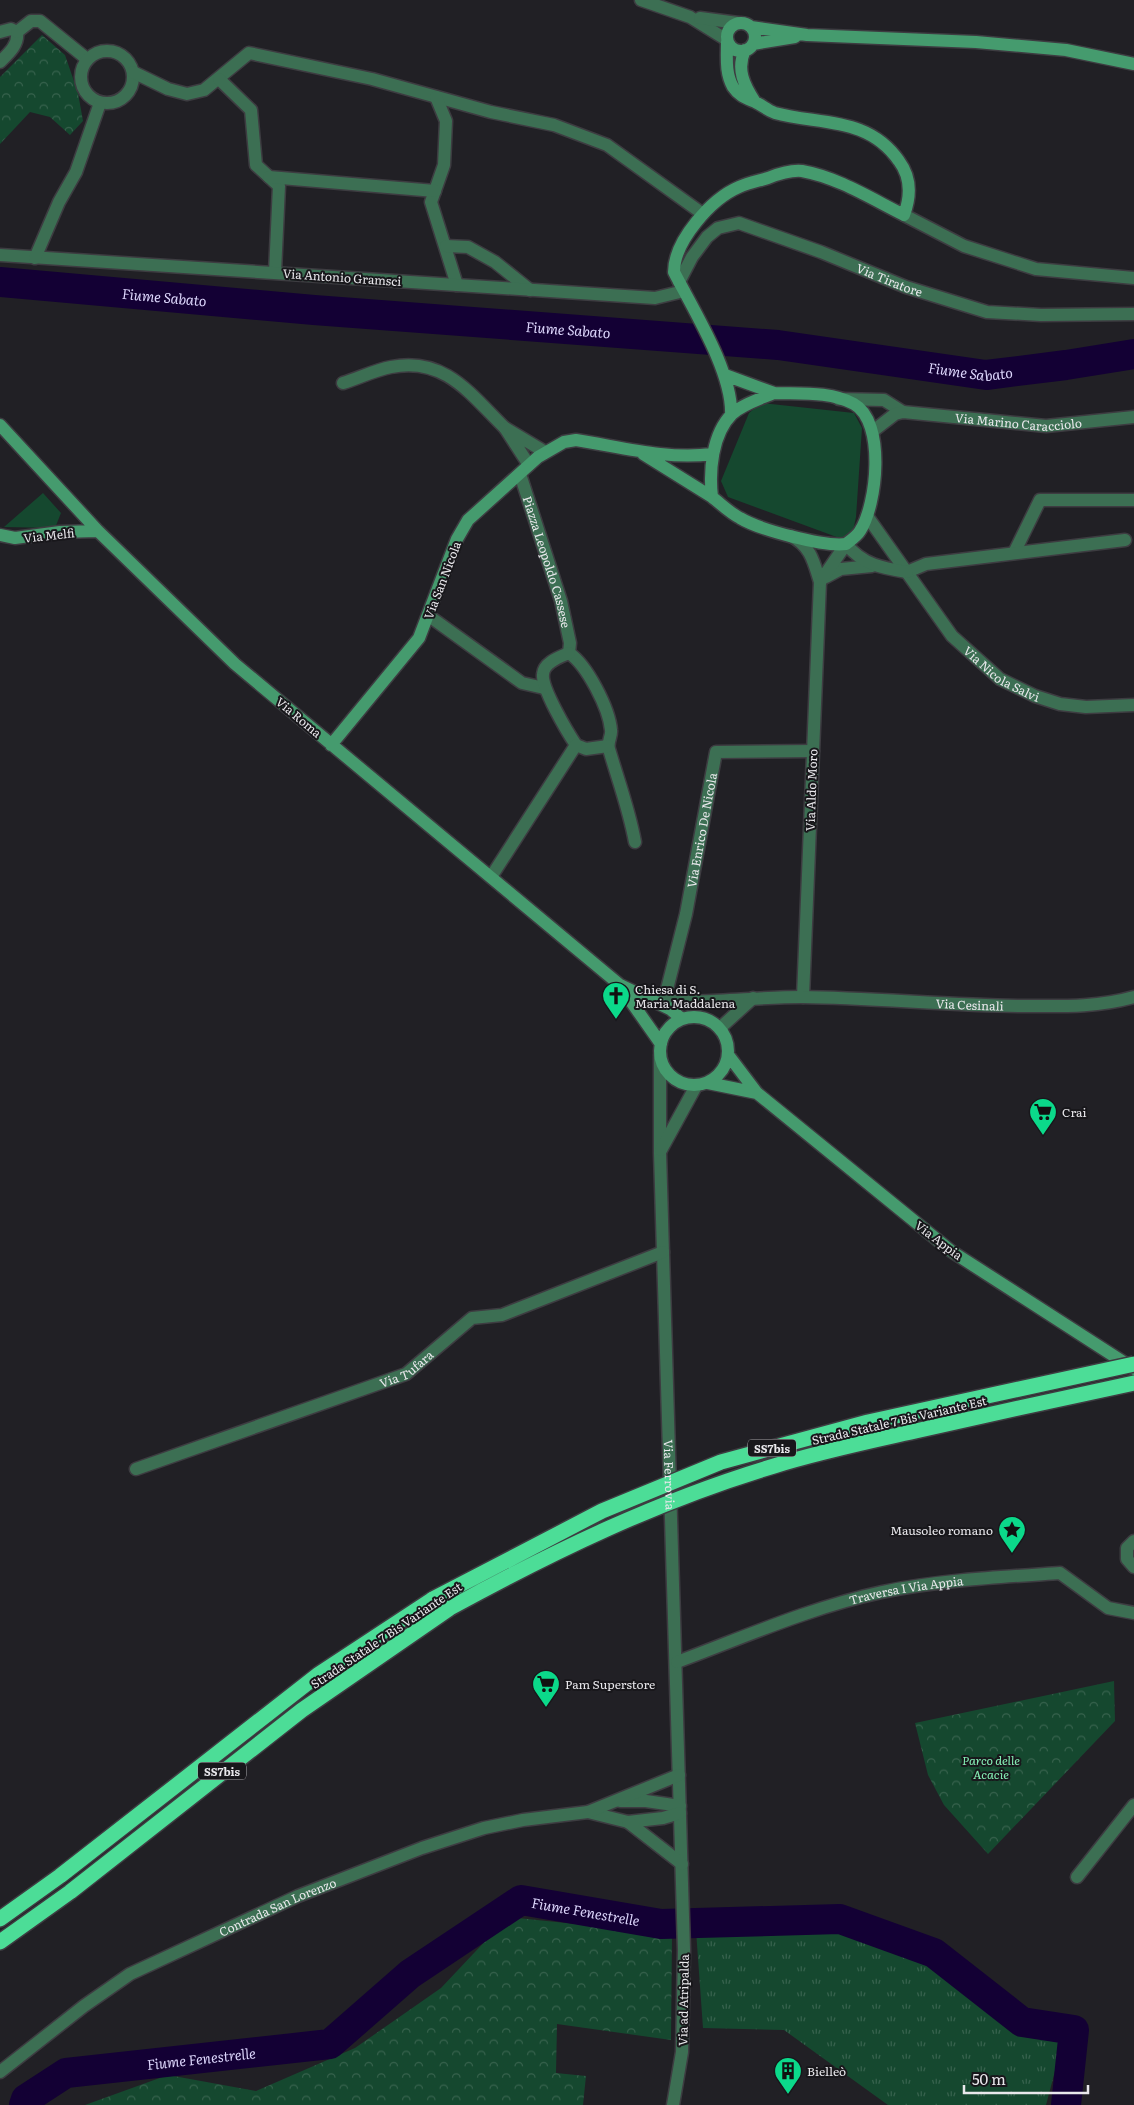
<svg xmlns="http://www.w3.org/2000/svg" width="1134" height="2105" font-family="Literata,serif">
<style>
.grass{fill:url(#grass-tufts)}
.forest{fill:url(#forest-crowns)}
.garden{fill:#15482f}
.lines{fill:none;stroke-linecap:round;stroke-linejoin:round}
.river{stroke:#130034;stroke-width:30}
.street-casing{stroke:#3d3c41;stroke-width:15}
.secondary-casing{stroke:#3d3c41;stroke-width:15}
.highway-casing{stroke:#3d3c41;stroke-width:18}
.street{stroke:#3c6f53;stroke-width:12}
.secondary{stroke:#459b6e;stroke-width:12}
.highway{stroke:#4cdd97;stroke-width:15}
.highway-bridge-casing{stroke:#3d3c41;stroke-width:18;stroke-linecap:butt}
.highway-bridge{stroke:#4cdd97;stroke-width:15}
.labels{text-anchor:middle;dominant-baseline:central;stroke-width:4;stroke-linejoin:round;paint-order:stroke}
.shield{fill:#18171b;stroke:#aaa9ad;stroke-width:1}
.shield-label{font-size:11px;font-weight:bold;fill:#e9e8ec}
.street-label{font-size:12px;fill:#e9e8ec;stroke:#18171b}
.poi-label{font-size:12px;fill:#e9e8ec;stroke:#18171b;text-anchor:start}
.park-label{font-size:12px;font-style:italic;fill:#86f0b6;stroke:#18171b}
.water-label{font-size:14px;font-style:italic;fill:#dcd5fb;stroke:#18171b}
</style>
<defs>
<pattern id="grass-tufts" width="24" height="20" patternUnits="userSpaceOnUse" patternTransform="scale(1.25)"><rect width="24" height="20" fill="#15482f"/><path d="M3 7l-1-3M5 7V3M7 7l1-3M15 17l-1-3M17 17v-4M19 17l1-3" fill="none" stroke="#37624d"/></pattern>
<pattern id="forest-crowns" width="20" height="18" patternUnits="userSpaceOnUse" patternTransform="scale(1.25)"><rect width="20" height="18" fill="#15482f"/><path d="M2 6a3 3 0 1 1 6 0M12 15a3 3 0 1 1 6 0" fill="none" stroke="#37624d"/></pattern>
</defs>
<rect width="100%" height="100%" fill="#212025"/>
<!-- grass -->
<path class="grass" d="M837,1927l90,28 91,72 46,10 -18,68h-158l-104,-75 -81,-2 -7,-98z"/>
<!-- forest -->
<path class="forest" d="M42,35l23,20 13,38 5,28 -13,14 -20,-18 -20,-5 -30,32v-67z
M1114,1681l1,40 -127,133 -44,-49 -16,-30 -13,-52z
M508,1917l164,17 -1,106 -114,-16 -1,49 30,3 -3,29h-498l83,-30 88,16 99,-43 86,-60z"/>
<!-- garden -->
<path class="garden" d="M761,403l93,10 8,15 -6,89 -3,14 -11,8 -114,-42 -7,-16 28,-68z
M43,493l18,20 -6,15 -51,-1z"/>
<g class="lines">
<!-- river -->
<g class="river">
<path id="s1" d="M0,282l314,28 464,35 208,30 80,-10 68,-11"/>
<path id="s2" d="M24,2105l2,-6 40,-26 264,-29 80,-70 111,-74 140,24 179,-5 94,34 88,69 52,8 -8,75"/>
</g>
<defs>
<g id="street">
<path d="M641,0l49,17 37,23"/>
<path d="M700,18l38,5"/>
<path d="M0,32l11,-3 6,3c2,13 -9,22 -17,30"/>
<path d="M17,32l14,-11h9l47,38"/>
<circle cx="107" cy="77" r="26"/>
<path d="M133,72l35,17 19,5 17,-4 45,-37 123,26 119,33 63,13 53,20 96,69"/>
<path d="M219,79l32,31 5,55 23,21 -4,86"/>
<path d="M436,97l10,24 -2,44 -13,37 26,83"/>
<path d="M269,177l166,14"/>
<path d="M904,215l60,31 72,23 98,9"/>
<path d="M446,246l22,1 27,15 35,28"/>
<path d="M0,255l655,43 29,-7"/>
<path d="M35,258l24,-56 17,-30 24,-69"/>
<path id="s3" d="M679,282l13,-25 15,-20 11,-9 21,-5 82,29 85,35 81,25 54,3 93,-1"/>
<path d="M343,383c16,-5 32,-13 48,-16 54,-11 80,28 114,61"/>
<path d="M839,399l45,1 19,12"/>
<path id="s4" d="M873,431l22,-17 8,-2 143,14 88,-9"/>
<path d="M529,465l-24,-37 40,24"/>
<path id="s5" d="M520,474l41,127 9,42 -1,10"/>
<path id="s6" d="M867,516l85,120 48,43 35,17 25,8 26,3 48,-2"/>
<path d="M791,536c20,10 23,27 29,46l-17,415"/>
<path d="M1014,553l26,-53h94"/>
<path d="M907,572l19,-8 199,-24"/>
<path d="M826,577l15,-8 31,-3"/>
<path d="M820,582l26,-38c17,21 36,24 61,28"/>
<path d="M429,616l93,67 22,5"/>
<path d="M569,653c18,12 40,55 42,77 1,6 -4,12 -2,19 9,31 20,60 26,93"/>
<path d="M569,653c-9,4 -25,9 -26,21 -2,14 25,59 33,71l10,4 22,-3"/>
<path d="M491,877l85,-132"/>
<path id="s7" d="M651,1000c50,5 101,-3 151,-3 72,1 144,8 216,9 40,0 77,2 116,-9"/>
<path id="s8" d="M664,1001l22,-87 30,-162 97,-1"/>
<path d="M720,1028l33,-30"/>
<path id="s9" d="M660,1055v98l24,797 -2,102 -9,53"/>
<path d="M661,1150l35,-64"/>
<path id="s10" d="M136,1469l270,-95 66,-56 30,-3 161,-63"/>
<path d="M1134,1541l-7,7v11l7,8"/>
<path id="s11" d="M677,1662c67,-25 135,-55 205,-70 58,-12 118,-15 178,-19l48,35 26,5"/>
<path d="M620,1801h26l34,5"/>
<path d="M588,1812l40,10 35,-4 17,-5"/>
<path d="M628,1822l54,42"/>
<path d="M1077,1877l57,-72"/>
<path id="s12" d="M0,2072l84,-66 46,-32 168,-78 124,-48 62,-20 39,-8 65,-8 91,-37"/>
</g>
<path id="secondary" d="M727 37a14 14 0 1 1 28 0a14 14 0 1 1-28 0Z
M751,27l56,8 169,7 90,8 68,14
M727,42c0,15 -2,31 6,45 6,9 13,11 22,15 7,3 12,8 20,11 44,12 93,3 124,48 12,16 12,35 5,54 -32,-16 -67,-38 -102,-44 -11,-1 -24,3 -34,7 -10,3 -20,5 -29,9 -28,12 -65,54 -65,85 20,39 59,101 57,143
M753,44l42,-7
M745,50c-9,19 -1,35 10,52
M725,375l49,18
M774,393c26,1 56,-2 80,11 32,18 23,101 6,127 -3,5 -9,9 -14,13 -22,3 -86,-14 -106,-26 -10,-5 -19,-14 -28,-21 -3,-26 0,-63 20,-83 11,-10 28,-15 42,-21z
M0,425l98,106 137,133 385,321 50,24 12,10
M643,454l69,43
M0,535l15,3 45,-6 38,-1
M331,745l88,-107 38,-99 11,-19 70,-63 26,-15 12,-2c45,7 91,20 136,14
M623,990l38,54
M660 1051a34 34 0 1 1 68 0a34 34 0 1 1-68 0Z
M729,1056l28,37 194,158 183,118
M708,1083l49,10"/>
<path id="highway" d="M0,1919l60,-43 259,-202 114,-75
M0,1942l70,-50 232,-182 148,-102"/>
</defs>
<!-- street casing -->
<use href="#street" class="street-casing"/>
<!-- secondary casing -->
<use href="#secondary" class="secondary-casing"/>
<!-- highway casing -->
<use href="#highway" class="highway-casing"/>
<!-- street -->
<use href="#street" class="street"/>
<!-- secondary -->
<use href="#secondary" class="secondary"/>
<!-- highway -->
<use href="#highway" class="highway"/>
<defs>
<path id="highway-bridge" d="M433,1599l169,-88 119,-49 147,-40 266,-58
M450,1608c104,-57 210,-108 324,-142 48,-15 97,-25 146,-36 71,-16 143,-32 214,-47"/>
</defs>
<!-- highway-bridge casing -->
<use href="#highway-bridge" class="highway-bridge-casing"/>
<!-- highway-bridge -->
<use href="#highway-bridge" class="highway-bridge"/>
</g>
<!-- icons -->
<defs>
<symbol id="church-pin" viewBox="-11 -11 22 30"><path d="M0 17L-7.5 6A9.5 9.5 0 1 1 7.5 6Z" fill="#0bd98a" stroke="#18171b"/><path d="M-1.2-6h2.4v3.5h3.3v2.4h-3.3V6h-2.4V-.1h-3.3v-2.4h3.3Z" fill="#111"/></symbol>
<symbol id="supermarket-pin" viewBox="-11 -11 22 30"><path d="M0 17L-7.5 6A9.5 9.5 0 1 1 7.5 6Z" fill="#0bd98a" stroke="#18171b"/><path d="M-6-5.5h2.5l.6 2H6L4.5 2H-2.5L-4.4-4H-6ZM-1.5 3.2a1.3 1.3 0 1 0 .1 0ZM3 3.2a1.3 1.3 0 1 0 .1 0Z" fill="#111"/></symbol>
<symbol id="sight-pin" viewBox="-11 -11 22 30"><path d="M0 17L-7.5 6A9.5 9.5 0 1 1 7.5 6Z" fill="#0bd98a" stroke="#18171b"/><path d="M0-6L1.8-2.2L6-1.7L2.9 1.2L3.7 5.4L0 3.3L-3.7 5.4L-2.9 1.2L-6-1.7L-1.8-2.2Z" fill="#111"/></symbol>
<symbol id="building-pin" viewBox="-11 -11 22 30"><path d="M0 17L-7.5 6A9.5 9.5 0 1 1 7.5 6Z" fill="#0bd98a" stroke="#18171b"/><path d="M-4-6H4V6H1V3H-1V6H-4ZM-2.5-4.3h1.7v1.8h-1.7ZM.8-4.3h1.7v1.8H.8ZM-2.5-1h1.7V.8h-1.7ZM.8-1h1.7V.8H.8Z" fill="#111"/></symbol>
</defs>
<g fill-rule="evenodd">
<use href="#church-pin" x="600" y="980" width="32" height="43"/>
<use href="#supermarket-pin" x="1027" y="1096" width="32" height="43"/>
<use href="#sight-pin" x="996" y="1514" width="32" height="43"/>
<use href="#supermarket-pin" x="530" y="1668" width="32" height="43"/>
<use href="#building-pin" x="772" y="2055" width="32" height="43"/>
</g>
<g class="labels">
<!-- shield labels -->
<g class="shield">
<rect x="748" y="1439.5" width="48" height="17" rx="4"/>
<rect x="198" y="1762.5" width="48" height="17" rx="4"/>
</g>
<g class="shield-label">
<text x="772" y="1448">SS7bis</text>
<text x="222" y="1771">SS7bis</text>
</g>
<!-- street labels -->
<g class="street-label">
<text transform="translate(342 277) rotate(4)">Via Antonio Gramsci</text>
<text stroke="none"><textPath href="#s3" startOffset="250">Via Tiratore</textPath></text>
<text stroke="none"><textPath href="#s4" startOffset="152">Via Marino Caracciolo</textPath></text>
<text transform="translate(49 535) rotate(-6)">Via Melfi</text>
<text stroke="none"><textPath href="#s5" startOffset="92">Piazza Leopoldo Cassese</textPath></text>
<text transform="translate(442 580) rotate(-69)">Via San Nicola</text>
<text stroke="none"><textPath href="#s6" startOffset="210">Via Nicola Salvi</textPath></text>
<text transform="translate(299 717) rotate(40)">Via Roma</text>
<text transform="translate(811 790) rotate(-88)">Via Aldo Moro</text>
<text stroke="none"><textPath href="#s8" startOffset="175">Via Enrico De Nicola</textPath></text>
<text stroke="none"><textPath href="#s7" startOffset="319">Via Cesinali</textPath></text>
<text transform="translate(939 1240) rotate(37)">Via Appia</text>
<text stroke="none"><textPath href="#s10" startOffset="289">Via Tufara</textPath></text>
<text transform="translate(899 1420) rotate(-13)">Strada Statale 7 Bis Variante Est</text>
<text stroke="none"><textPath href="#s9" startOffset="420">Via Ferrovia</textPath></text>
<text stroke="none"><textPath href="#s11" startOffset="241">Traversa I Via Appia</textPath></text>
<text transform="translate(386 1635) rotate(-34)">Strada Statale 7 Bis Variante Est</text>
<text stroke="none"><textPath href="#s12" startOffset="325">Contrada San Lorenzo</textPath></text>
<text transform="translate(683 2000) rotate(-89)">Via ad Atripalda</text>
</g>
<!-- poi labels -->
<g class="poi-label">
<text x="635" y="989">Chiesa di S.<tspan x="635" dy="14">Maria Maddalena</tspan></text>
<text x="1062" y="1112">Crai</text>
<text x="993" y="1530" text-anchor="end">Mausoleo romano</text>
<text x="565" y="1684">Pam Superstore</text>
<text x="807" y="2071">Bielleò</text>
</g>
<!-- park labels -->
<g class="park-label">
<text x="991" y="1760">Parco delle<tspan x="991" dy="14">Acacie</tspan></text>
</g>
<!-- water labels -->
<g class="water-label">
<text stroke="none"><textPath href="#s1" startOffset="165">Fiume Sabato</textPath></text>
<text stroke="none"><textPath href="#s1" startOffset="570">Fiume Sabato</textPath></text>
<text stroke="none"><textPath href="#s1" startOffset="975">Fiume Sabato</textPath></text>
<text stroke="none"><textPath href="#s2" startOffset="625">Fiume Fenestrelle</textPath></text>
<text stroke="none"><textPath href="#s2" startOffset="190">Fiume Fenestrelle</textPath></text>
</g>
</g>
<!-- scale -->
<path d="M964 2085v8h124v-8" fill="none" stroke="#e9e8ec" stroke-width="2.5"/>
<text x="972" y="2085" font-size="15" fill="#e9e8ec" stroke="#18171b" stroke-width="4" paint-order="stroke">50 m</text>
</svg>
